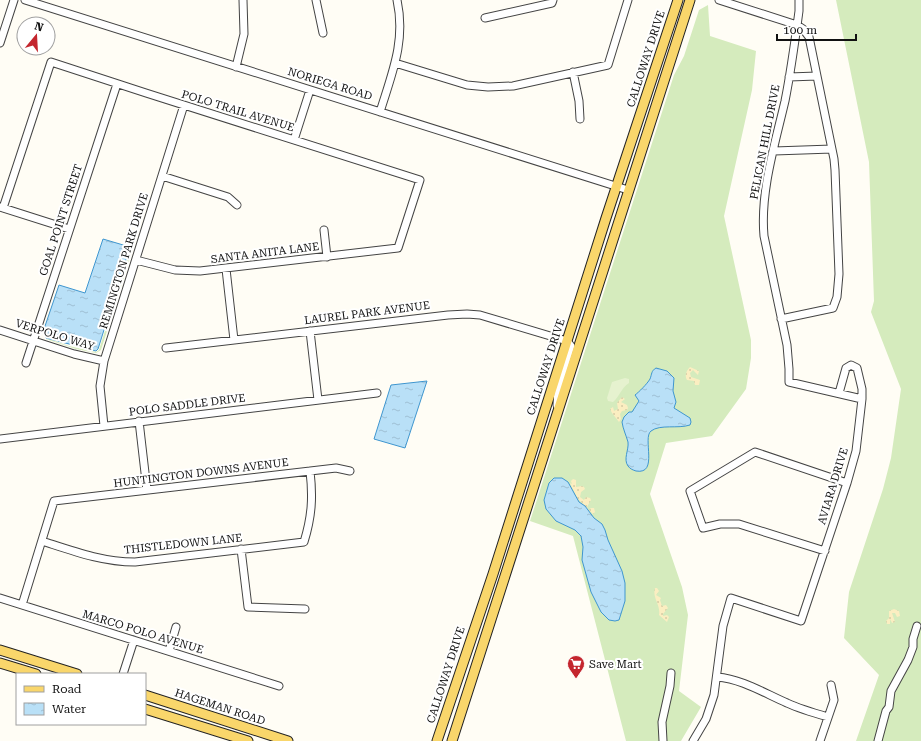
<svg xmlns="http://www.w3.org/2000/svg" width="921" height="741" font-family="'Roboto Serif',serif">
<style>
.grass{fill:#d5ebbd}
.sand{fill:url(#sand-dots)}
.pitch{fill:#e6f2cf}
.water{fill:url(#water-ripples);stroke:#3f96cf}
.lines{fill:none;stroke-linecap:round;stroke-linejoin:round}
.minor-casing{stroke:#444;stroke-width:9}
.major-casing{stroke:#222;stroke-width:11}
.minor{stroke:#fff;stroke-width:7}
.major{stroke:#f9d66b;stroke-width:9}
.labels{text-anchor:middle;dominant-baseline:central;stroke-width:4;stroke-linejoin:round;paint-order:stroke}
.street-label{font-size:11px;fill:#111;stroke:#fff}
.poi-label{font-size:11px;fill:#111;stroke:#fff;text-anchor:start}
</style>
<defs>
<pattern id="sand-dots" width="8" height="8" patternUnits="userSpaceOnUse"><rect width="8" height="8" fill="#fbeec1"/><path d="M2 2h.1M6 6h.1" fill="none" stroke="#d6cba5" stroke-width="1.8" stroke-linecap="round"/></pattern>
<pattern id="water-ripples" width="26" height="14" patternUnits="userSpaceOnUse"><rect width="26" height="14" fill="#b9e0f7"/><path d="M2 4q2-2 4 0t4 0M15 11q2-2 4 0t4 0" fill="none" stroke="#9ebfd3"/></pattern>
</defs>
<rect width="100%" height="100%" fill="#fffdf5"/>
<!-- grass -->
<path class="grass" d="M836,0h85v741h-65l23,-66 -35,-37 5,-46 34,-103 8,-31 10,-69 -30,-77 3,-11 -5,-139z
M708,5l2,31 46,15 -4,39 -28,126 27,124v18l-5,31 -34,47 -46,7 -16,51 32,93 6,28 -9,76 22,16 -20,34h-55l-53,-205 -43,-15 144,-446 10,-19 15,-46z
M131,248h2l-32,102 -5,3 -20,-4 -30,-10v-1l23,8 27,6 3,-2z"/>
<!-- sand -->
<path class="sand" d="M690,367l9,4 -1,4 -5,-5 -3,3 1,4 9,3 -1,5h-4l-1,-4 -7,-1c-3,-5 0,-10 3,-13z
M622,397l3,2 -4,3 6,3 1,3 -1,2 -5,1 -2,3 1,5 -2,3 -7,-9 -2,-4 3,-2 1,4 4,-2 -1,-6z
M573,479l3,1v7l6,-1 2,1 1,2 -4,3 -1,5 4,3 2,-3 4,1 1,2 -4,7 2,3 2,-2h3l1,4 -2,2 -16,-16 -7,-15 2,1 -1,-3z
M655,588h2l2,3 -3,4 5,3 -1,2 2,6 4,-1 2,3 -5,6v2l4,-1 2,2 -2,5 -8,-7c2,-10 -7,-17 -4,-27z
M894,609l5,2 1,5 -3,1 -2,-4h-3l3,9 -3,1 -2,-4v5h-3l-1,-3 3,-3v-7z"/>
<!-- pitch -->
<path class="pitch" d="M625,378l4,1v4c-8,5 -9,13 -16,19l-5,-1 -1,-3 5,-16z"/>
<!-- water -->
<path class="water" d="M103,239l27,8 -32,102 -2,2 -50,-13 -3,-6 16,-47 26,8z
M656,368l11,3 7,7 -1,13 3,11 -2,6 16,10 1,4 -1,3c-12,4 -30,-1 -39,6 -9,7 8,44 -15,40 -3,-1 -6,-2 -8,-5 -5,-7 1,-16 0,-24 -2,-7 -5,-13 -6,-20l2,-5 5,-5h3l7,-11 -4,-6c4,-3 12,-11 15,-16 2,-5 1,-8 6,-11z
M427,381l-22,67 -31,-9 17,-54z
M554,478h8l6,4 11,20 6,4 9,12 8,6 3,6 3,10 14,31 3,12v18l-6,19 -4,1 -6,-1 -8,-8 -10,-20 -9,-32 1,-13 -2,-11 -6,-6 -19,-9 -10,-12 -2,-9 5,-17z"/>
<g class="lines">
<defs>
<path id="minor" d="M25,0l603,190
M316,0l7,33
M719,0l78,25 6,4 6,8 25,122 1,11 4,104 -2,23 -4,11 -52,11
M799,0v11c-4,30 -8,60 -14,90 -10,43 -25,91 -21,135l23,109 2,24v13l73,17
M485,18l67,-15 1,-3
M0,43l14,-43
M395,63l72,22 21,2 25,-1 95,-21 20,-65
M236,67l8,-33 -1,-34
M573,72l6,29 1,18
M789,77l28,-1
M380,112c12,-39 26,-71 17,-112
M294,140l16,-50
M774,151l58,-2
M162,176l66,21 9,8
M0,207l69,22
M3,208l48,-146 95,31 274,87 -22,68 -198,23 -25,-1 -39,-10
M324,230l3,27
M226,269l8,71
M0,330l74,24 30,7
M310,331l8,69
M166,348l282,-33 19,-1 13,1 87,26 4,5 -13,42 -1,17
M26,363l91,-279
M139,421l8,69
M104,426l-4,-40 4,-25 80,-256
M0,439l377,-46
M42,541c31,10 60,21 93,21l169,-20c8,-26 9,-45 6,-71
M241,549l7,58 57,2
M825,551l-86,-27h-19l-17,4 -13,-37 65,-39 92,31
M0,598l279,88
M22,605l32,-104 282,-33 14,3
M169,651l7,-24
M123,674l11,-34
M717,677c25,2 47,16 70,26 13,6 27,10 41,14
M663,741l-1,-19 8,-36 1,-13
M693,741l13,-22 8,-24 9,-69 8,-28 70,23 46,-138 9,-32 6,-52v-10l-5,-21 -6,-3 -5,3 -7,25
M820,741l14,-41 -3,-15
M878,741l8,-30 3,-4 2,-16 17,-31 5,-13v-8l4,-13"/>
<path id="major" d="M0,650l77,24
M0,663l36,11
M145,695l143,46
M145,709l103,32
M437,741l56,-167 113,-356 72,-218
M452,741l238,-741"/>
</defs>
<!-- minor casing -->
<use href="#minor" class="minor-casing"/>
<!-- major casing -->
<use href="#major" class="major-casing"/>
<!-- minor -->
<use href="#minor" class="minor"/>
<!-- major -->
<use href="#major" class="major"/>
</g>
<!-- icons -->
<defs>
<symbol id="supermarket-pin" viewBox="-11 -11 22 30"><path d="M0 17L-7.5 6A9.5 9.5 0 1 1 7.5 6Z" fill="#c4262e" stroke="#fff"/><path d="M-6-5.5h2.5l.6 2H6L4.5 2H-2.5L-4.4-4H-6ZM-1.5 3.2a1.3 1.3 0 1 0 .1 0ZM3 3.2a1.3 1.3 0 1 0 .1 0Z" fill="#fff"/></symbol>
</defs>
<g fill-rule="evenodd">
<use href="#supermarket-pin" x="566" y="654" width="20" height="27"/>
</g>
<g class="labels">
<!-- street labels -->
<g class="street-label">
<text transform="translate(646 59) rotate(-72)">CALLOWAY DRIVE</text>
<text transform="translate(330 84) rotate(17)">NORIEGA ROAD</text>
<text transform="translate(238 111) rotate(17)">POLO TRAIL AVENUE</text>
<text transform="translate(765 142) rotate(-79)">PELICAN HILL DRIVE</text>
<text transform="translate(61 220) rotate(-72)">GOAL POINT STREET</text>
<text transform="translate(265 253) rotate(-7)">SANTA ANITA LANE</text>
<text transform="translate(124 261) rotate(-73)">REMINGTON PARK DRIVE</text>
<text transform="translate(367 313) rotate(-7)">LAUREL PARK AVENUE</text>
<text transform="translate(55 335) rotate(17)">VERPOLO WAY</text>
<text transform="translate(546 367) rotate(-72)">CALLOWAY DRIVE</text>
<text transform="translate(187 405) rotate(-7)">POLO SADDLE DRIVE</text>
<text transform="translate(201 473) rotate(-7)">HUNTINGTON DOWNS AVENUE</text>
<text transform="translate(833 486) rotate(-73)">AVIARA DRIVE</text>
<text transform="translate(183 544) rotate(-6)">THISTLEDOWN LANE</text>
<text transform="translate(143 632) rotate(17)">MARCO POLO AVENUE</text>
<text transform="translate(446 675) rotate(-72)">CALLOWAY DRIVE</text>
<text transform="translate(220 707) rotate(18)">HAGEMAN ROAD</text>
</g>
<!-- poi labels -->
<g class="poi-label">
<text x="589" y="664">Save Mart</text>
</g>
</g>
<!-- legend -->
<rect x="16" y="673" width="130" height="52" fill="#ffffff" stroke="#a0a0a0"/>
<rect x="24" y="686" width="20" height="6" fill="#f9d66b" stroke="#a0a0a0"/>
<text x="52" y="693" font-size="12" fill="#111111">Road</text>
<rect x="24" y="703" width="20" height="12" fill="url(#water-ripples)" stroke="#a0a0a0"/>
<text x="52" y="713" font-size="12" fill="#111111">Water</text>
<!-- north arrow -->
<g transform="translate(36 36) rotate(18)"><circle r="19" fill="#ffffff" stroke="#a0a0a0"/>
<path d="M0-3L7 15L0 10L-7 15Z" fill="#c4262e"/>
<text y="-6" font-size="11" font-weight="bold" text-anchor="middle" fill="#111111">N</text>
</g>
<!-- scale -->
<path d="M777 34v6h79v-6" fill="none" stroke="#111111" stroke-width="2"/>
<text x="783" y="34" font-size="12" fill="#111111" stroke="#ffffff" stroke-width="3" paint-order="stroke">100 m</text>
</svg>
